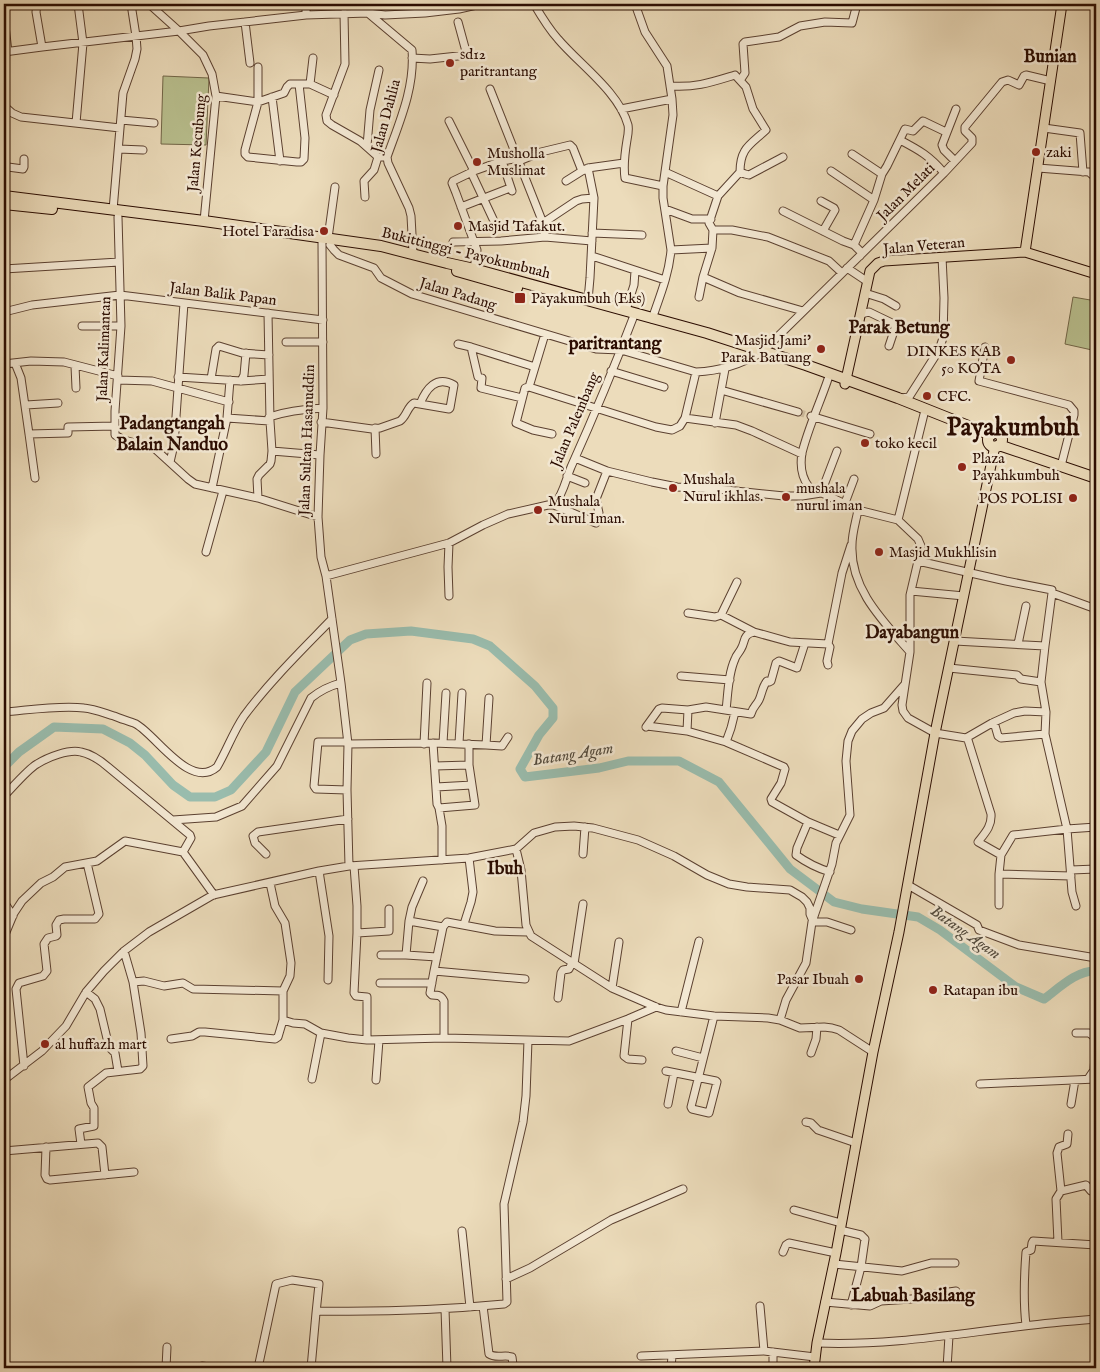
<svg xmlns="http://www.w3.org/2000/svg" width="1100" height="1372" font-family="'IM FELL English',serif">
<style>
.green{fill:#b9c08f;stroke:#726648}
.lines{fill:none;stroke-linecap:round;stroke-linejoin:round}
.river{stroke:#99bcad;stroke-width:9}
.minor-tunnel{stroke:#cfbd9f;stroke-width:7;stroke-dasharray:7 3.5;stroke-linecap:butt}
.minor-casing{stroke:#5b4030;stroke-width:9}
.major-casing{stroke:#2b0c01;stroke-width:11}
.highway-casing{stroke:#2b0c01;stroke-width:12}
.minor{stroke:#f3e8d3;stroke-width:7}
.major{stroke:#ecdcbb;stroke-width:9}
.highway{stroke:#ecdcbb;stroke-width:10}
.poi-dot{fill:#8f2418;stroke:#f3e8d3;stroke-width:2}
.labels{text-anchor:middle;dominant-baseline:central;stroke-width:5;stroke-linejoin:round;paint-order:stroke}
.poi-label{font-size:15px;fill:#2b0c01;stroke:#f3e8d3;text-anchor:start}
.street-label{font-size:15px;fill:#2b0c01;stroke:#f3e8d3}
.water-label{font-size:16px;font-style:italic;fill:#524a3d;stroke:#f3e8d3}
.quarter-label{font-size:18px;font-weight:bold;fill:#2b0c01;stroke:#f3e8d3}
.town-label{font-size:25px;font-weight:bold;fill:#2b0c01;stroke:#f3e8d3}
</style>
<rect width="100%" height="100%" fill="#ecdcbb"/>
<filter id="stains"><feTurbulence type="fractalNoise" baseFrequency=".004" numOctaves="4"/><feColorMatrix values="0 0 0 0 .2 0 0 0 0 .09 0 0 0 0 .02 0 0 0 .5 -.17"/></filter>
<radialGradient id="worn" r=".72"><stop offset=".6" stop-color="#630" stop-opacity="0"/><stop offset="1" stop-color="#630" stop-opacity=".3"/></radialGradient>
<!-- green -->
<path class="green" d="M163,76l46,2 -3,67 -45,-1z
M1073,297l23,4v25l-4,24 -27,-6z"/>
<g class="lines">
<!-- river -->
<path class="river" d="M4,767l15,-15 35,-25 49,2 27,14 15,12 28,30 17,12h25l16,-7 35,-38 29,-60 55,-52 16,-6 45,-3 62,8 17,7 45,40 18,22v10l-14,17 -19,34 5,8 74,-9 29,-7h51l40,21 71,87 44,33 28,7 56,8 22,13 76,57 28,12c15,-11 33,-29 52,-28"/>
<!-- minor-tunnel -->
<path class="minor-tunnel" d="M798,412l12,4"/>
<defs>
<path id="minor" d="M37,4l-1,8 6,35
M149,4l30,27 24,24 9,19 4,22 -12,125
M306,4v11
M366,4l2,9 44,37c3,38 -13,73 -25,107l1,6 21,45 2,8 2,37
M534,4c7,12 14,24 24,35 21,25 61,53 70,86 1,5 0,10 -1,15 -2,12 -4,25 -2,38l38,8
M635,4l10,28 22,34 5,33 1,16 -10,71v12l8,52c-2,24 -11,46 -19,69
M344,13l1,51 -19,51 1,6 5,4 28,16 18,16h9
M4,17l4,35
M245,22l5,41
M4,52l38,-5 137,-16 30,-5 97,-11 62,-2 17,2 40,-2 34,-4 22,-5
M412,58l18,1 37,-4 -9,-33
M258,67v35l-13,48v4l3,3 49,5h4l3,-3 1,-21 -6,-54
M741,79l4,-6 -2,-29 2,-2 34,-5 21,-11 25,-4 27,1 5,-19
M310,84l3,-26
M670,86c25,2 42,-4 65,-11l11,12 7,22 13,21c-16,15 -26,18 -26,42l-22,24 -9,27 4,7h19l36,7 61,24 13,12
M490,89l53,134 2,14
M216,96l42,6 26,-9 3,-6 3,-3h20l24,11
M272,97l8,64
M4,106l8,7 9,4 99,11
M621,109l51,-10
M121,120l33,3
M449,121l25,50
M76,123l7,-80 -5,-39
M1044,128l36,5 3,39
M900,140c19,10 30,16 44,33
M367,146l3,-36 9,-40
M119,149l24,1
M852,154l30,20
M502,161l10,30
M955,161l-11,-11 -2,-5 14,-36
M588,168l36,-5
M1038,168l51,4 7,6
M831,171l43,29
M471,172l22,47
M665,172l53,24
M740,172l5,2 4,1 34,-18
M566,181l16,-10
M4,196l1,-27 3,-2 15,2 1,-2v-8
M365,197l-1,-16 10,-11 4,-13
M821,201l13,7 1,2 -12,21
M461,207l49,-19
M665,209l27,10h19
M113,210l10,-117 12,-34 2,-10 -1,-13 -5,-32
M783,211l60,30 11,4 8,8 -2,3
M118,217l3,109 -6,85v24l9,5 30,8 34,31 7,5 63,14 60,19
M543,223l33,-22 6,-2 12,-1
M713,230l-1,18 -9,29 37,16 63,18
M592,233l50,2
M328,238l7,-51
M453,242l48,-1 44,-4 47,4
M322,243l1,165 -3,47 -2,62 3,40 5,19 15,107 7,61 -1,46 2,76
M330,245l4,5 5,5 35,13 7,10 31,16 184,55 25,1 75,22c24,-1 46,-8 66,-20l182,-179 28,-30v-5l-7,-7v-4l37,-45 6,-2 11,5 5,-9 2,-1 25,6
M854,245l20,-45 8,-26 5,-8 18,-37 8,2 10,-10 23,11
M671,250l41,-2
M592,256l73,24
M847,268l21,14
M4,269l115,-7
M474,269l3,-19 -21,-57 -4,-10 1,-2 21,-10 28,-10 12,-2 5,2 22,-9 29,-7 3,3 9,23 6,-3 6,30 -4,80 -2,22
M865,293l19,6 12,7
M699,297l4,-20
M626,310l8,-25 1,-14
M4,312l28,-7 88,-10 203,25
M268,313l2,108
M861,314l8,-2 25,12 1,4 -6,18
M82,326h39
M286,342h37
M458,344l13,3 64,20
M471,347l7,30 4,1 -1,10 41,10
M985,347l-6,34 90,24 5,6v4l-13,51
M15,363l6,15 8,56 39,-1v-6l47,-1
M4,364l27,-3 33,1 54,14
M75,366l1,22
M611,371l53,16
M178,377l63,4 28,-2
M211,379l5,-30 3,-3 23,7 27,2
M828,379c-8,24 -20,49 -26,74 -2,12 0,25 7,34l49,23 40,10 20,19 3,7 -3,15 88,20 46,9v3l44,16
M118,380l34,1 77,21
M241,381l3,-6 2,-22
M529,387l16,-53
M721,390l77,22
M901,398l8,-1 30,-47 4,-12 1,-40 -2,-41
M26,405l32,-2
M811,416l59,18
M269,417c18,-6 35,-8 54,-9
M227,418l43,3 2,30 48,4
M685,418l51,7 16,6 50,23
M321,422l51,7 8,-1 20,-7c7,-5 7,-14 14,-18l35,6 1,-1 4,-23c-18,-10 -28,4 -34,19
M715,423l10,-54
M375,428l1,26
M29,434l6,44
M552,434l-19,-4 -17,-7 9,-35 4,-1 127,40 16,3 8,-4 5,-8 11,-46
M575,458l32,13 45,11 25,5 40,2 67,7h18l19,-3 16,-42
M170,462l4,-17 10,-142
M567,476l18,7
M212,488l15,-70 3,-38
M258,498l-1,-19 2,-4 11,-11 1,-3 1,-10
M845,503l9,-24
M554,505l42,18 3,-10 -3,-14 11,-28
M858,510c-2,11 -6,23 -6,35 -2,44 31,76 58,107l-8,53 1,6 5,7 27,15 31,5 26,-15 22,-10 11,-2 21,1
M898,520l26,-106
M206,552l17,-61
M326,576l123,-33 34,-18 25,-11 40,-9h6c9,-10 12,-26 17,-38 22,-49 43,-99 62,-149
M911,591l53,5
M449,596l-1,-29 1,-24
M688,613l27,4 6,-2 33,17 36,10 38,2
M721,615l16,-33
M955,641l90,5 7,-53
M1018,644l8,-38
M1045,646l-4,36 5,30 -1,22 22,95 29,-2
M910,652v-57l8,-34
M828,665l-1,-4 3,-14 -2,-3 14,-71 9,-28
M949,668l68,7 4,4 20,3
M681,676l49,4
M726,710c2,-16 2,-36 9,-51 1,-4 4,-6 6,-10 5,-8 1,-14 13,-17
M4,712c25,-2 56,-7 80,-4 10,1 20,5 30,8 7,3 15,5 22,8 21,12 54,66 81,43 10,-17 16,-35 27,-51 26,-35 58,-66 88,-97
M994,722l4,14 3,2 44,-4
M647,726l40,5 39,11 58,25 1,2 -4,14 -10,16 1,3 36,20 -11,26 -1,7c11,8 21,13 34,17
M646,727l13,-18 3,-1 26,2 18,-3 45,7c2,-8 5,-8 8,-14 3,-6 3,-13 8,-19l2,1 2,-1 5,-18 3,-2 18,7 8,-25
M687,731l1,-21
M966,738l2,2 23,74c1,12 -6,19 -13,28l23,13
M726,742l5,-14 4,-16
M433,743l4,61 2,4 36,-3 -6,-40v-21
M443,743l3,-50
M459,743l3,-50
M348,744l85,-1 53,2 3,-47
M424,744l3,-61
M486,745l16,1 6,-9
M435,766l34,-1
M436,787l36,-2
M347,790l-31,-1 -2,-3 4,-44h29
M4,796c8,-8 24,-27 33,-32 11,-7 32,-15 44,-12 10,2 20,9 27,15l82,68 1,3 -8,14
M439,808l3,18v34
M173,820l43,-3 26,-11 35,-40 34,-68c10,-8 18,-12 30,-15
M808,822l31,13
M516,849l5,21 5,55 5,11 81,52 44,19 10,3 48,6 54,2 12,2 20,8 24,-1 8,1 7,2 34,22
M266,854l-11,-11 -2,-7 5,-4 90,-13
M583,854l2,-27
M354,866l3,40v27l32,-2v-22
M1071,870l25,-1
M319,871l10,65 -1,44
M999,874l72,2
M423,881l-11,26 -3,14 -3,34 31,2
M270,883l5,23 10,17 6,40 -1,13 -7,15v29l10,3 12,1 16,9 27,5 19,2 77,-2 125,3 59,-22 28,-12
M908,885l69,40 2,5 40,15 77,13
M4,902l9,14
M999,905v-31l2,-19 12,-20 54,-6 5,63 4,14
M409,921l34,6
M812,922h15l24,8
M464,924l7,-22 2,-10 -4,-34
M357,933l-3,60 2,3 11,1v43
M4,937l10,-24 8,-12 19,-18 12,-6 12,-10 32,-6 28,-20 58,11 31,43
M381,955h25
M574,964l9,-60
M434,971l-4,22 2,2c6,0 9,0 12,6v37
M525,979l-91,-8 9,-44 4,-5 48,9 33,1
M133,982l11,-1 20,5 19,-3 10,6 90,2
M380,983h52
M612,988l7,-46
M86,992l9,7 5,10 9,38 6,6 3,18
M558,998l3,-25 2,-3 6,-1 3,-6
M681,1012l18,-71
M628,1019l-4,37 4,3 14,1
M780,1020l6,-20 20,-37 6,-41 20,-58 4,-21 14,-28 -4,-54 2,-20 4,-10 10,-12 9,-6 13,-5 21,-24
M1076,1033h13l4,3 3,5 -2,29 -6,9
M171,1039l21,-3 7,-4h6l70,7 3,-2 5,-17
M676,1051l27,7
M811,1053l5,-14 1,-12
M24,1066l-8,-77 3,-6 24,-7 4,-5 -3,-27 4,-6 8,-2 1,-1 -1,-10 3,-5 5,-1h31l4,-5 -12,-51
M666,1071l50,10 1,1 -8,31 -17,-4 -1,-2 23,-91
M312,1079l9,-46
M4,1080l38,-29 24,-25 20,-34 18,-21 20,-20 25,-19 64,-37 106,-24 30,-5 120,-8 47,-9 18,-16 21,-6 19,-1 19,2 45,12 36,16 33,19 22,9 18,3 43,3 12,7 5,5 3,6v6l3,7
M376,1080l3,-40
M980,1084l116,-5
M668,1104l6,-31
M1071,1104l4,-24
M806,1122l5,1 7,7 38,13
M81,1144l-2,-15 15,-3v-18l-3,-5 -3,-16 18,-14 34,-4 3,-3 -2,-33 -8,-51 -9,-31
M46,1147l-1,28 2,4 3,1 84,-8
M4,1151l94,-8 4,4 3,28
M1061,1191l25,-6 5,6 5,1
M794,1210l47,13
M840,1230l21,5 4,4 -4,28 -10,38
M462,1231l8,76
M1058,1242l-2,-43 5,-8 -4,-38 2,-6 8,-3 1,-10
M783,1252l3,-7 3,-2 47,10
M834,1264l68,7 29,-8h24
M506,1279l24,-11 81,-48 72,-31
M825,1302l45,4 11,-5 45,-3 9,-4 21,-3
M483,1306l6,48c7,5 16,0 23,3l1,8
M760,1306l4,45
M445,1309l2,59
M1026,1325c-3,-25 -2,-47 0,-73l5,-2 1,-7 1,-2 63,4
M817,1343c69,3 138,-9 207,-17 24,-3 48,-5 72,-7
M641,1356l123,-5 51,6
M202,1366l15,2
M166,1368l1,-21
M258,1368l18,-84 16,-4 27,4 -3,29
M311,1368l5,-55 3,-2c62,1 123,-1 185,-7l3,-2 -3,-98 19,-82 3,-26 2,-56
M671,1368l1,-12
M773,1368v-16
M947,1368l2,-32"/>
<path id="major" d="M1025,252l37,-248
M845,384l25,-113 8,-8 6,-2 141,-9 71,22
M814,1368l3,-25 19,-90 37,-201 26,-120 36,-199 60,-287"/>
<path id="highway" d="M4,196l200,25 177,25 66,17 27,6 233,64 99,32 92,33 93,37
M4,204l48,5
M457,271l60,17
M988 440a7 7 0 1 1 14 0a7 7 0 1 1-14 0Z
M999,445l97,33"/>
</defs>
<!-- minor casing -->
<use href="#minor" class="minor-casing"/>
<!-- major casing -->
<use href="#major" class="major-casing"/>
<!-- highway casing -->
<use href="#highway" class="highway-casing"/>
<!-- minor -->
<use href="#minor" class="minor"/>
<!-- major -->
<use href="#major" class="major"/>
<!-- highway -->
<use href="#highway" class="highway"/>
</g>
<!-- markers -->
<g class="poi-dot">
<circle cx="450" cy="63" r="5"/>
<circle cx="1036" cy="152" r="5"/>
<circle cx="477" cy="162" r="5"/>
<circle cx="458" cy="226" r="5"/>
<circle cx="324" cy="231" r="5"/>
<rect x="514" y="292" width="12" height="12" rx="2.5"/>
<circle cx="821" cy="349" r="5"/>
<circle cx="1011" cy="360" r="5"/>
<circle cx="927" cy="396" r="5"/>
<circle cx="865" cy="443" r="5"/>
<circle cx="962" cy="467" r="5"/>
<circle cx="673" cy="488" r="5"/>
<circle cx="786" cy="497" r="5"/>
<circle cx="1073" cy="498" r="5"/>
<circle cx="538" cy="510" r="5"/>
<circle cx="879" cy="552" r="5"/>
<circle cx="859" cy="979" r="5"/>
<circle cx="933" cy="990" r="5"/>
<circle cx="45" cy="1044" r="5"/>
</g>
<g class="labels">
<!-- poi labels -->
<g class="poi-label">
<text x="460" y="54">sd12<tspan x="460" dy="17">paritrantang</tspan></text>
<text x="1046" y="152">zaki</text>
<text x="487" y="153">Musholla<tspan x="487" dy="17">Muslimat</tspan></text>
<text x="468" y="226">Masjid Tafakut.</text>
<text x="314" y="231" text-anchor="end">Hotel Faradisa</text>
<text x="531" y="298">Payakumbuh (Eks)</text>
<text x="811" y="340" text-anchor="end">Masjid Jami'<tspan x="811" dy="17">Parak Batuang</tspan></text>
<text x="1001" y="351" text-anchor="end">DINKES KAB<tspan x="1001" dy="17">50 KOTA</tspan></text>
<text x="937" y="396">CFC.</text>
<text x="875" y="443">toko kecil</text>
<text x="972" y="458">Plaza<tspan x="972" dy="17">Payahkumbuh</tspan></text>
<text x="683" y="479">Mushala<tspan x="683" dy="17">Nurul ikhlas.</tspan></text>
<text x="796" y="488">mushala<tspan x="796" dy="17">nurul iman</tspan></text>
<text x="1063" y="498" text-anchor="end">POS POLISI</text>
<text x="548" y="501">Mushala<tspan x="548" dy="17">Nurul Iman.</tspan></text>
<text x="889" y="552">Masjid Mukhlisin</text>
<text x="849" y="979" text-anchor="end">Pasar Ibuah</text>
<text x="943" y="990">Ratapan ibu</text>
<text x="55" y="1044">al huffazh mart</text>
</g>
<!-- street labels -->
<g class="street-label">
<text transform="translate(386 116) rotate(-75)">Jalan Dahlia</text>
<text transform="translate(197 143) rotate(-85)">Jalan Kecubung</text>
<text transform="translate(906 192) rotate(-45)">Jalan Melati</text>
<text transform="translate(924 246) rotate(-5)">Jalan Veteran</text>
<text transform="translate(466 253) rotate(14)">Bukittinggi - Payokumbuah</text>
<text transform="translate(223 294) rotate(7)">Jalan Balik Papan</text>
<text transform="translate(458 294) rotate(17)">Jalan Padang</text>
<text transform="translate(104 349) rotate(-88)">Jalan Kalimantan</text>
<text transform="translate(575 420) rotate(-67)">Jalan Palembang</text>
<text transform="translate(307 440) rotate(-88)">Jalan Sultan Hasanuddin</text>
</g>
<!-- water labels -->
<g class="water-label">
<text transform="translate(573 755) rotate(-9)">Batang Agam</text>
<text transform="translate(965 933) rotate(35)">Batang Agam</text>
</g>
<!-- quarter labels -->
<g class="quarter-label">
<text x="1050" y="57">Bunian</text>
<text x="899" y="328">Parak Betung</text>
<text x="615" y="344">paritrantang</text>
<text x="172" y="424">Padangtangah<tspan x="172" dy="21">Balain Nanduo</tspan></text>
<text x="912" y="633">Dayabangun</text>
<text x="505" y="869">Ibuh</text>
<text x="913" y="1296">Labuah Basilang</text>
</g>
<!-- town labels -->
<g class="town-label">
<text x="1013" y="428">Payakumbuh</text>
</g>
</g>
<!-- margin -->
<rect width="1100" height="1372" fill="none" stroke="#ecdcbb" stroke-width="20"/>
<rect x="5" y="5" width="1090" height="1362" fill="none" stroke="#2b0c01" stroke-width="2.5"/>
<rect x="10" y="10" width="1080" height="1352" fill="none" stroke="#2b0c01"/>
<rect width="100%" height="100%" filter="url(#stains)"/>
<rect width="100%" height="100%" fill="url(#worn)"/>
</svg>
